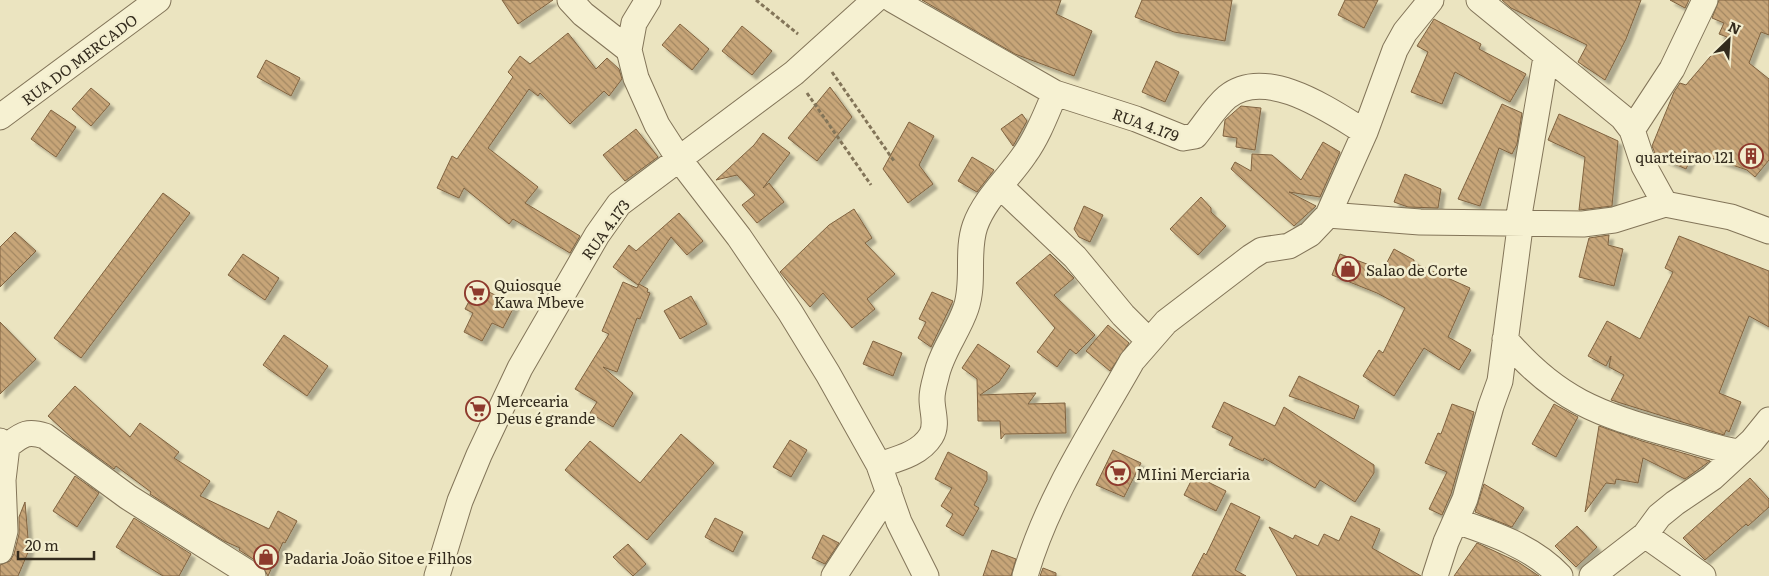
<svg xmlns="http://www.w3.org/2000/svg" width="1769" height="576" font-family="Literata,serif">
<style>
.building{fill:url(#building-back-hatch);stroke:#806340;filter:url(#shadow)}
.lines{fill:none;stroke-linecap:round;stroke-linejoin:round}
.street-casing{stroke:#837559;stroke-width:27}
.path{stroke:#837559;stroke-width:3;stroke-dasharray:4 2.5;stroke-linecap:butt}
.street{stroke:#f6f1d2;stroke-width:25}
.labels{text-anchor:middle;dominant-baseline:central;stroke-width:5;stroke-linejoin:round;paint-order:stroke}
.street-label{font-size:15px;fill:#332b1d;stroke:#f3eecf}
.poi-label{font-size:15px;fill:#332b1d;stroke:#f3eecf;text-anchor:start}
</style>
<defs>
<pattern id="building-back-hatch" width="6" height="6" patternUnits="userSpaceOnUse" patternTransform="scale(1.25)"><rect width="6" height="6" fill="#c7a578"/><path d="M-1 5l2 2M0 0l6 6M5-1l2 2" fill="none" stroke="#a28762"/></pattern>
<filter id="shadow"><feDropShadow dx="4.5" dy="4.5" stdDeviation="1" flood-color="#0004"/></filter>
</defs>
<rect width="100%" height="100%" fill="#ebe4c0"/>
<!-- building -->
<path class="building" d="M502,0h51l-35,24z
M922,0h139l-5,14 36,17 -18,45 -59,-22z
M1142,0h90l-7,41 -51,-9 -39,-15z
M1345,0h33l-14,28 -26,-13z
M1502,0h139l-15,39 -21,41 -27,-18 9,-17 -76,-37z
M1670,0h19l-4,8z
M1719,0h50v35l-8,-3 -12,31 20,16v81l-14,17 -8,-7 -53,-18 -8,17 -30,-13 -4,-10 22,-54 6,-9 6,2 41,-48 -8,-3 5,-11 -12,-5z
M1434,19l47,25 -2,5 47,25 -16,28 -55,-30 -13,32 -31,-12 17,-40 -11,-6z
M680,24l29,25 -17,21 -30,-25z
M742,26l30,25 -20,24 -30,-24z
M568,33l28,36 11,-11 12,11 3,10 -13,17 -5,-5 -34,33 -30,-31 -2,3 -9,-7 -41,59 50,39 -13,16 55,33 -10,17 -57,-34 -4,5 -45,-36 -5,10 -22,-10 15,-32 5,3 56,-82 -5,-5 12,-16 10,8z
M266,60l34,18 -9,18 -34,-19z
M1156,61l23,11 -14,30 -23,-10z
M830,87l22,30 -35,44 -29,-23z
M91,88l19,16 -19,22 -19,-17z
M1502,104l20,9 -5,31 -5,10 -13,-6 -19,58 -22,-7z
M1241,106l20,2 -6,42 -19,-3 1,-9 -14,-2 2,-16z
M51,110l25,17 -20,30 -25,-18z
M1022,114l5,7 -14,25 -12,-17z
M1559,114l59,27 -6,65 -33,4 6,-53 -37,-17z
M909,122l25,14 -15,29 14,19 -25,19 -25,-34z
M636,129l22,28 -33,24 -22,-26z
M763,133l27,20 -27,35 6,-5 15,19 -27,21 -15,-18 13,-10 -18,-20 -21,5 38,-35z
M1323,142l17,10 -20,45 -31,-5 27,14 -22,20 -63,-57 4,-7 16,9 1,-17 20,1 29,25z
M972,157l22,13 -17,22 -19,-11z
M1405,174l36,15 -3,19 -30,-1 -14,-5z
M163,193l27,20 -109,145 -27,-20z
M1201,197l10,11v4l15,14 -28,29 -28,-26z
M1084,206l19,9 -13,27 -11,-5 -5,-8z
M854,209l18,29 -7,5 30,31 -28,25 8,10 -23,19 -29,-35 -13,14 -30,-35 49,-47z
M679,213l24,28 -16,14 -16,-18 -33,48 -25,-18 16,-22 7,6z
M15,232l21,19 -36,36v-40z
M1609,235l-1,10 15,4 -9,37 -35,-9 10,-39z
M1679,236l90,35v56l-20,-11 -30,77 22,9 -12,30 -3,-2 -2,5 -113,-35 13,-25 -15,-8 2,-11 -5,10 -18,-10 19,-35 33,18 33,-67 -8,-4z
M1394,249l20,11v3l56,25 -22,49 23,13 -12,20 -35,-22 -30,48 -31,-20 16,-26 4,3 22,-45 -28,-15 -45,-18 8,-21 43,16z
M243,254l36,24 -14,22 -37,-25z
M1050,254l24,24 -20,17 41,40 -19,19 -6,-5 -13,18 -20,-15 18,-24 -39,-45z
M623,282l14,6 2,-4 9,5 -1,3 3,1 -10,26 -3,-1 -20,54 -14,-5 30,26 -20,34 -23,-14 7,-11 -22,-13 34,-55 -7,-3z
M477,286l38,19 -12,23 -11,-5 -10,18 -18,-9 9,-19 -8,-4z
M932,292l21,9 -22,46 -13,-9 8,-16 -7,-3z
M691,296l16,28 -27,15 -16,-28z
M0,322l36,37 -36,35z
M1108,325l21,18 -19,28 -24,-20z
M284,335l44,31 -21,30 -44,-31z
M873,341l29,12 -9,23 -30,-12z
M978,344l32,22 -11,16 -19,13 56,-2 -8,11 37,-1 1,30 -61,1 -4,5 -1,-18h-22l-1,-42 -15,-11z
M1299,376l60,30 -5,13 -65,-23z
M75,386l55,51 10,-14 39,29 -5,6 36,23 -10,15 69,33 9,-18 19,10 -12,22 -2,-1 -15,34 -7,-12 -22,-14 1,-2 -16,-7 -74,-47 1,-2 -35,-26 -2,3 -41,-30 -25,-23z
M1224,402l51,24 9,-19 90,58v8l-19,29 -35,-22 -5,8 -51,-30 -1,3 -34,-16 4,-8 -21,-10z
M1452,404l22,8 -23,82 -9,21 -13,-6 18,-37 -22,-9 13,-30 3,1z
M1554,404l24,13 -22,40 -24,-13z
M1599,426l43,15 68,20 -25,18 -42,-21 -5,25 -22,-4 -1,5 -9,-1 -21,29z
M681,434l33,29 -67,77 -82,-70 25,-29 50,42z
M790,440l17,10 -16,27 -18,-10z
M1113,450l28,13 -17,34 -28,-12z
M948,452l39,20v8l-13,25 5,3 -16,28 -17,-10 7,-12 -12,-8 11,-18 -17,-9z
M1194,475l32,16 -10,20 -32,-16z
M75,476l24,17 -22,34 -24,-16z
M1750,478l19,21v8l-21,19 -2,-2 -41,36 -22,-22z
M1484,484l40,24 -12,19 -37,-15z
M25,502l4,48 -11,26h-18v-11l10,-4 4,-7 5,-20v-17z
M1231,503l29,14 -25,53 11,6h-54l12,-23 2,2z
M1351,516l29,13 -8,19 49,28h-124l-28,-49 24,12 2,-4 23,11 6,-12 15,7z
M134,518l57,36 -12,22h-16l-47,-29z
M715,518l28,14 -10,20 -28,-15z
M1577,526l20,21 -21,20 -21,-21z
M823,535l16,8 -14,21 -13,-6z
M1477,543l41,19 21,14h-85z
M628,544l18,20 -13,12 -20,-19z
M992,550l24,9 -5,17h-28z
M1043,568l13,5v3h-16z"/>
<g class="lines">
<defs>
<path id="street" d="M570,0l13,14 46,36
M648,0l-14,23 -5,27 7,28 21,47 22,34 60,78 51,75 38,62 51,91 20,57 27,54
M893,0l162,93 81,26 47,19 12,-2c10,-12 20,-29 32,-39 39,-32 105,15 138,35
M1479,0l143,117 10,13 12,36 21,38
M0,117l158,-117
M1632,130l40,-61 33,-69
M1000,186l75,71 48,58 26,26
M1328,215l92,7 163,2 31,-4 51,-16 66,13 38,14
M1505,339c52,61 93,75 168,96 23,6 43,14 66,17
M0,441l7,5c15,-11 19,-16 38,-10l83,61 125,79
M879,465c18,-6 41,-11 52,-29 7,-11 1,-24 1,-37 0,-7 2,-15 4,-22 5,-25 22,-45 30,-69 9,-27 0,-56 9,-82 10,-28 34,-48 50,-72 13,-18 21,-40 30,-61
M1456,521c36,12 77,26 104,55
M1645,535l58,41
M0,551l5,-20 -2,-51 4,-34
M437,576l23,-75 19,-46 41,-87 77,-133 22,-31 175,-131 81,-73
M834,576l55,-84
M1025,576c22,-77 68,-146 107,-215l34,-39 85,-65 11,-7 27,-4 21,-12 18,-19 37,-83 30,-82 10,-18 26,-32
M1435,576l11,-34 19,-43 26,-93 9,-25 19,-146 -1,-14 28,-164
M1592,576l53,-41 14,-19 16,-13 37,-25 40,-37 17,-21"/>
</defs>
<!-- street casing -->
<use href="#street" class="street-casing"/>
<!-- path -->
<path class="path" d="M756,0l42,34
M832,72l62,89
M807,93l64,92"/>
<!-- street -->
<use href="#street" class="street"/>
</g>
<!-- icons -->
<defs>
<symbol id="building-ring" viewBox="-11 -11 22 22"><circle r="9.5" fill="#f3eecf" stroke="#8e3a2d" stroke-width="1.5"/><path d="M-4-6H4V6H1V3H-1V6H-4ZM-2.5-4.3h1.7v1.8h-1.7ZM.8-4.3h1.7v1.8H.8ZM-2.5-1h1.7V.8h-1.7ZM.8-1h1.7V.8H.8Z" fill="#8e3a2d"/></symbol>
<symbol id="shop-ring" viewBox="-11 -11 22 22"><circle r="9.5" fill="#f3eecf" stroke="#8e3a2d" stroke-width="1.5"/><path d="M-5-2.5h2.3a2.7 3.5 0 0 1 5.4 0H5L5.5 6h-11ZM-1.5-2.5h3a1.5 2.3 0 0 0-3 0Z" fill="#8e3a2d"/></symbol>
<symbol id="supermarket-ring" viewBox="-11 -11 22 22"><circle r="9.5" fill="#f3eecf" stroke="#8e3a2d" stroke-width="1.5"/><path d="M-6-5.5h2.5l.6 2H6L4.5 2H-2.5L-4.4-4H-6ZM-1.5 3.2a1.3 1.3 0 1 0 .1 0ZM3 3.2a1.3 1.3 0 1 0 .1 0Z" fill="#8e3a2d"/></symbol>
</defs>
<g fill-rule="evenodd">
<use href="#building-ring" x="1737" y="142" width="28" height="28"/>
<use href="#shop-ring" x="1334" y="255" width="28" height="28"/>
<use href="#supermarket-ring" x="463" y="279" width="28" height="28"/>
<use href="#supermarket-ring" x="464" y="395" width="28" height="28"/>
<use href="#supermarket-ring" x="1104" y="459" width="28" height="28"/>
<use href="#shop-ring" x="252" y="543" width="28" height="28"/>
</g>
<g class="labels">
<!-- street labels -->
<g class="street-label">
<text transform="translate(79 59) rotate(-37)">RUA DO MERCADO</text>
<text transform="translate(1146 124) rotate(20)">RUA 4.179</text>
<text transform="translate(605 229) rotate(-54)">RUA 4.173</text>
</g>
<!-- poi labels -->
<g class="poi-label">
<text x="1734" y="156" text-anchor="end">quarteirao 121</text>
<text x="1366" y="269">Salao de Corte</text>
<text x="494" y="284">Quiosque<tspan x="494" dy="17">Kawa Mbeve</tspan></text>
<text x="496" y="400">Mercearia<tspan x="496" dy="17">Deus é grande</tspan></text>
<text x="1136" y="473">MIini Merciaria</text>
<text x="284" y="557">Padaria João Sitoe e Filhos</text>
</g>
</g>
<!-- north arrow -->
<g transform="translate(1729 40) rotate(25)" stroke="#f3eecf" stroke-width="4" paint-order="stroke">
<path d="M0-4L9 19L0 12L-9 19Z" fill="#332b1d"/>
<text y="-8" font-size="14" font-weight="bold" text-anchor="middle" fill="#332b1d">N</text>
</g>
<!-- scale -->
<path d="M18 551v8h76v-8" fill="none" stroke="#332b1d" stroke-width="2.5"/>
<text x="25" y="551" font-size="15" fill="#332b1d" stroke="#f3eecf" stroke-width="4" paint-order="stroke">20 m</text>
</svg>
